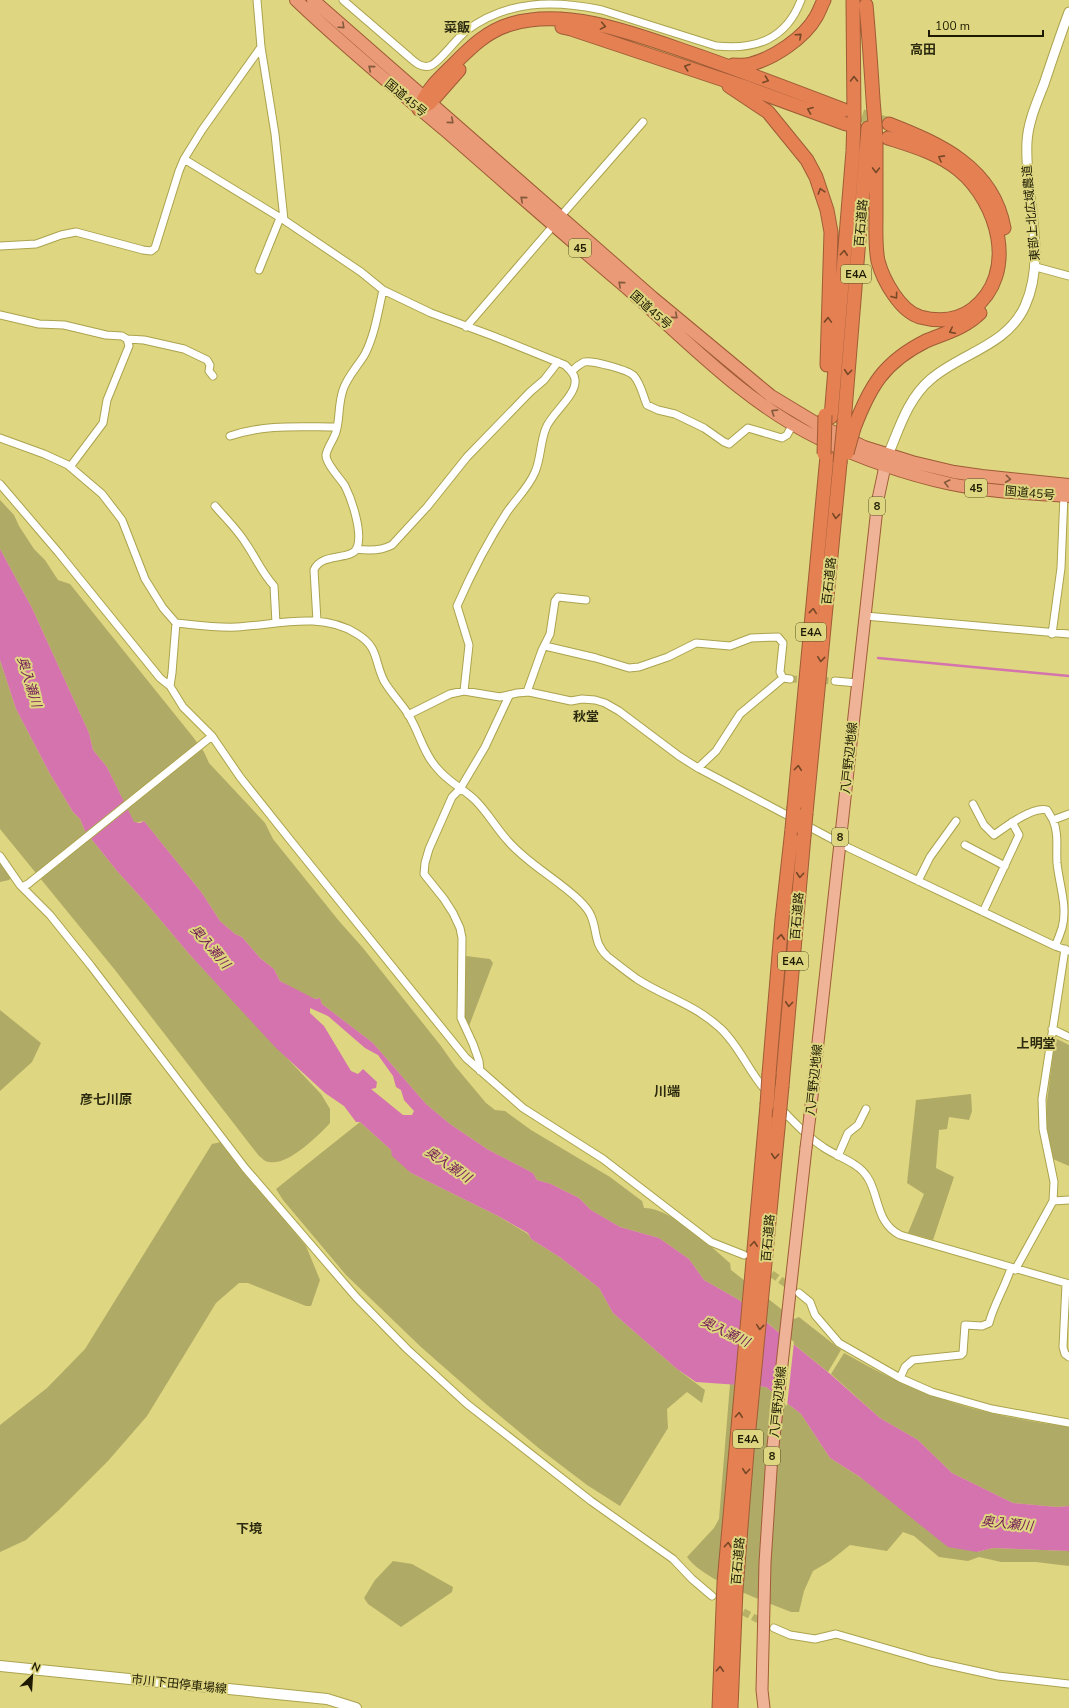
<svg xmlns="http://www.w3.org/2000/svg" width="1069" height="1708" font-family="'Nunito Sans','Noto Sans JP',sans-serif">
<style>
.green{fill:#b0aa67}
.water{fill:#d473ae;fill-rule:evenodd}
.pier{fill:#ded680}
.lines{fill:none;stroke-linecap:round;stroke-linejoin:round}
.stream{stroke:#d473ae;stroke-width:2.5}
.minor-tunnel{stroke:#b7b067;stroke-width:7;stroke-dasharray:7 3.5;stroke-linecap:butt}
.motorway-tunnel{stroke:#b7b067;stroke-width:13;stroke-dasharray:13 6;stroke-linecap:butt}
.minor-casing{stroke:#aba34d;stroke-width:9}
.tertiary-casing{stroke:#aba34d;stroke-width:11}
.secondary-casing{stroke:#aba34d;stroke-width:12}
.primary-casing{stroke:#9f5c36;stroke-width:13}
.trunk-casing{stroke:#9f5c36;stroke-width:14}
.motorway-casing{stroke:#9f5c36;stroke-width:15}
.minor{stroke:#fff;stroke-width:7}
.tertiary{stroke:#fff;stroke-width:9}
.secondary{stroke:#fff;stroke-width:10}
.primary{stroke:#efb398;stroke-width:11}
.trunk{stroke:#ea9a76;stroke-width:12}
.motorway{stroke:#e58053;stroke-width:13}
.primary-bridge-casing{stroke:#9f5c36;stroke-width:13;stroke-linecap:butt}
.motorway-bridge-casing{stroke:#9f5c36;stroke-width:15;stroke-linecap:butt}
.primary-bridge{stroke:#efb398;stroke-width:11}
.motorway-bridge{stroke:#e58053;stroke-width:13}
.oneway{stroke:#845a3c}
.oneway2{stroke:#774826}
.labels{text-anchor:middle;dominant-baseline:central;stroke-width:4;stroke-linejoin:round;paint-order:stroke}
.shield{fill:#ded680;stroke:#575227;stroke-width:1}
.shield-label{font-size:11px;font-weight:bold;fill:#1d1a01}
.street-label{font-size:12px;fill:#1d1a01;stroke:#ded680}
.neighbourhood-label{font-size:13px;font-weight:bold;fill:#2d2b0f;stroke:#ded680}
.water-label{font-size:13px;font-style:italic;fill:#721a56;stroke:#ded680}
</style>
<rect width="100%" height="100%" fill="#ded680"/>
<!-- green -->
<path class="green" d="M0,500l14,15 5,11 15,23 11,11 13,20 12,4 123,153 11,15 5,11 56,60 8,16 66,82 24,27 78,98 14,20 31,37 9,7 10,1 26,19 79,47 32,24 2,7c26,-1 66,38 86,55l1,7 63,49 5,-2 42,33 -13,22 -89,-72 -35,-20 -15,-21 -30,-21 -39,-11 -29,-17 -12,-12 -28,-14 -14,-4 -4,-7 -46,-24 -37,-25 -24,-20 -53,-61 -51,-39 -2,-6 -5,1 -10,-4 -25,-14 -6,-12 -14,-11 -18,-21 -7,-3 -15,-13 -18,-28 -58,-72 -10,2 -27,-56 -14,-17 -4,-17 -57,-125 -32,-59z
M0,660l16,49 34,65 23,38 7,7 5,12 32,40 30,33 43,51 131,139 9,15v14c-12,13 -42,43 -61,39 -4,0 -7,-4 -10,-6l-144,-186 -115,-141z
M0,863l11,15 -2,2 -9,2z
M466,956l24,3 3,4 -24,63 -7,-17z
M0,1010l41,33 -9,19 -32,29z
M1055,1038l14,7v121l-16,-7 -6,-29v-29z
M971,1094l1,17 -3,9 -20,-3 -2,12 -8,1 -3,38 18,9 -21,63 -25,-7 16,-39 -17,-11 9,-83z
M360,1122l31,28 20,23 87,43 30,18 3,5 30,19 38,30 14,25 64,56 28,21 -3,13 -15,-11 -20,17 1,19 -48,78 -33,-21 -46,-35 -54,-45 -66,-58 -75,-72 -63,-75 -7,-11z
M221,1142l85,104 14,34 -9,26h-5l-58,-23h-9l-23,20 -69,113 -39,45 -49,49 -33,30 -26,12v-127l47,-37 38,-39 127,-205z
M844,1353c27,15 55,30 85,41 45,18 93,26 140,33v79l-12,1 -44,-4 -61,-30 -34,-33 -38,-22 -49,-44z
M730,1384l36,3 35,27 29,44 147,94 16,-4 76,3v15l-33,-4h-35l-22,-5 -11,4 -29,-4 -25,-21 -11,-4 -16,19 -37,-6 -20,16 -17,10 -9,20 -5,21h-8c-28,-12 -87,-31 -104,-55l27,-29 5,-9z
M393,1561l19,3 41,23 -1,5 -51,35 -33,-23 -4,-6 11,-18z"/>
<!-- water -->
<path class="water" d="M0,549l32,59 57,125 4,17 14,17 27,55 6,1 4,-2 58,72 18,28 15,13 7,3 18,21 14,11 6,12 35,18 5,-1 2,6 51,39 53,61 24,20 37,25 46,24 4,7 14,4 28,14 12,12 29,17 39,11 30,21 15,21 35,20 90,73 51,45 38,22 34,33 61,30 44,4 12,-1v45l-76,-3 -16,4 -29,-5 -88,-70 -30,-19 -29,-44 -35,-27 -70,-5 -19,-13 -64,-56 -14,-25 -38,-30 -30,-19 -3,-6 -30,-17 -87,-43 -19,-17 -1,-6 -31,-28h-4l-12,-16 -19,-13 -49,-45 -86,-93 -43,-51 -30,-33 -32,-40 -5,-12 -7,-7 -23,-38 -34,-65 -16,-49zM310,1008l18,8 37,32 13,7 15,21 3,11 5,3 3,10 10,11 -2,4h-9l-32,-26 5,-1 1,-6 -14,-13 -5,5 -7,-3 -27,-45 -14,-13z"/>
<!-- pier -->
<path class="pier" d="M780,1330l14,12 -7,64 -14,-11z"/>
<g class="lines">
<!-- stream -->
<path class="stream" d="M878,658l191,18"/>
<!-- minor-tunnel -->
<path class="minor-tunnel" d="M790,679l45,2
M763,1268l36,25
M734,1607l40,21"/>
<!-- motorway-tunnel -->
<path class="motorway-tunnel" d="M844,110l45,14"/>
<defs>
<path id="minor" d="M257,0l4,47 14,87 9,86
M343,0l65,56c6,5 14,14 24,9 10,-6 24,-26 34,-34 41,-31 87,-31 136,-21l114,36c39,4 70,-6 85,-46
M184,159l100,61 77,52 22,18 48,23 62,23 72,29c4,4 10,9 10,15 2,15 -24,34 -29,48 -6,14 -5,31 -11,44 -6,15 -19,27 -28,40 -19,29 -36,62 -50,94l12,39 -5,46
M560,217l83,-95
M0,246l36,-2 25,-9 15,-3 67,18 8,1 4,-3 24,-77 5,-12 18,-29 59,-83
M1036,267l33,9
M259,270l21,-52
M0,315l39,9 25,1 42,10 16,1 5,3 2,7 -22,54 -4,23 -33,44
M466,327l87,-101
M127,339l17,1 40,9 23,11 3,5 -1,6 4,5
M572,371c3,-3 8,-7 12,-9 8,-2 45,8 50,14 7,8 9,20 13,29l11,5 17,4 29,14 20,14 5,2 19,-16 34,10 5,-3 6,-11
M230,436c35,-12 70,-9 107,-9
M0,438l44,16 24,11 34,29 20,26 23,59 18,29 13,15c20,2 40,5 61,4 39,-2 84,-16 120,7 22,13 17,27 27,47 7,12 17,22 24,33 11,17 15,39 29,54 11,14 27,21 39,33 12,12 20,27 32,40 20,23 49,38 71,59 4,4 10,10 12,16 7,16 2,27 17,41 9,7 19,15 29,22 28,18 57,25 83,49 16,14 26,37 39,54 15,20 44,52 64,65 10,7 22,11 32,18 28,17 15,55 45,70l169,49
M0,484l58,68 102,126 10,8 13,21 29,29 28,41 55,69 171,212 57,50 80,51 108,83 33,13
M215,506c11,13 23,24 32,39 10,15 15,28 27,41l2,37
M356,549c13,2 25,2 36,-4l35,-38 40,-50 63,-65 14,-12 14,-18
M865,616l204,18
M317,621l-3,-51c7,-18 38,-9 43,-22 6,-15 -5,-48 -12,-62 -5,-8 -19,-22 -19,-31 1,-7 8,-16 10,-23 4,-13 2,-28 7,-42 4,-13 15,-24 22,-36 10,-20 13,-42 18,-64
M1052,634l9,-66 3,-73
M545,646l51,12 33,10 10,-1 29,-10 28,-14 34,3 21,-8 27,-1 5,6 -3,29 3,6
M835,681l22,2
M170,686l2,-13 4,-50
M527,692l15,-42 8,-16 5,-33 3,-4 28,3
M408,715l42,-21 14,-3 36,6 17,-4 12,-1 42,9 11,-2 13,1 10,3 14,8 60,45 19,12 151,80 206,98 14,5
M698,768l18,-17 24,-37 43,-36 7,1
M973,804l11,21 10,10c11,-8 39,-29 53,-25l6,10
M965,845l40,21
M0,856l20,29 30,30 41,51 154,202 111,129 51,52 60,55 124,97 82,58 19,20 20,17
M918,881l12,-24 26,-36
M22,887l6,-3 184,-148
M983,912l36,-77 -7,-13
M1055,946c3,-6 5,-12 7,-18 6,-21 -3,-44 -5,-65 -1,-15 2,-29 -4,-43l16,-6
M1052,1029l17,8
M480,1071l-1,-10 -6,-17 -12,-26 1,-80 -2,-10 -7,-15 -9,-14 -20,-25 1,-11 4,-14 23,-52 8,-8 25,-42 24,-51
M838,1156l10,-23 10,-8 8,-16
M1053,1201l16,-1
M1015,1270l38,-69 1,-19 -11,-53 -1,-30 23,-150
M1066,1284l-3,63 2,7 4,3
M799,1293l11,9 5,13 24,28 61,35 32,14 60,17 77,14
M900,1378l5,-11 8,-7 48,-5 2,-2 2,-28 17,1 7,-3c5,-19 16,-36 22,-55
M774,1628l16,7 25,4 21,-5 94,27 68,15 71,8"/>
<path id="tertiary" d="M888,455c11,-26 20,-57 43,-76 30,-26 76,-33 94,-73 23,-51 -1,-110 2,-164 1,-20 10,-40 17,-58 8,-24 16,-48 25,-72"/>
<path id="secondary" d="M0,1666l327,33 29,9"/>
<path id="primary" d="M810,1115l68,-616 9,-42
M764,1708l-2,-18 3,-127 7,-108 34,-307"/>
<path id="trunk" d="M296,0c48,46 99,88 150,131 58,51 116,102 175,152 63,54 121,118 197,155 42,20 87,36 133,46 39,8 79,9 118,12
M313,0l340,298 118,98 48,29 45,22 48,15 42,10 28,4 87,9"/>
<path id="motorway" d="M866,5c3,32 5,63 7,94 1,15 3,31 3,47 0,23 0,46 0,69 0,15 -1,31 2,46 5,19 22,50 42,56 19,5 37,4 53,-8 46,-36 25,-107 -14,-139 -21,-17 -46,-24 -71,-32
M562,27l9,2 177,59 98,36
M733,65c6,0 13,1 18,-1 23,-6 53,-26 65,-47 3,-5 5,-11 8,-17
M729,86l39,26 39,48 9,17 11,33 4,22 -4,133
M419,109c7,-19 21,-31 35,-45 17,-17 33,-33 57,-40 60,-18 134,14 191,33 48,17 95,35 142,53
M419,109l11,-6 29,-33
M889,124c51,20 104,43 115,104
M831,417l22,-266 1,-33 -1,-118
M844,423l24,-295
M854,428c16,-42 30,-66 72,-87 19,-8 39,-13 54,-28
M794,807l33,-351
M806,813l34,-350
M769,1074l13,-155 10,-90
M782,1086l22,-250
M719,1708l5,-125 43,-478
M731,1708l5,-118 12,-151 31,-321"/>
</defs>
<!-- minor casing -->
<use href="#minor" class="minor-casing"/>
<!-- tertiary casing -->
<use href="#tertiary" class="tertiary-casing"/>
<!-- secondary casing -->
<use href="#secondary" class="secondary-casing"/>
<!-- primary casing -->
<use href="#primary" class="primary-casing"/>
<!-- trunk casing -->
<use href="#trunk" class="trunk-casing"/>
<!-- motorway casing -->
<use href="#motorway" class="motorway-casing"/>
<!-- minor -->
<use href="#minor" class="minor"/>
<!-- tertiary -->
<use href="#tertiary" class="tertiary"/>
<!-- secondary -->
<use href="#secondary" class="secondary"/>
<!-- primary -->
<use href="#primary" class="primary"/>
<!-- trunk -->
<use href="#trunk" class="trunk"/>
<!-- motorway -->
<use href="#motorway" class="motorway"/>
<defs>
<path id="primary-bridge" d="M806,1148l4,-33"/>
<path id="motorway-bridge" d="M847,453l7,-25
M824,454l1,-39
M840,463l4,-40
M792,829l2,-22
M804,836l2,-23
M767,1105l2,-31
M779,1118l3,-32"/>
</defs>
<!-- primary-bridge casing -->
<use href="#primary-bridge" class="primary-bridge-casing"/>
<!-- motorway-bridge casing -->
<use href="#motorway-bridge" class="motorway-bridge-casing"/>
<!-- primary-bridge -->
<use href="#primary-bridge" class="primary-bridge"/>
<!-- motorway-bridge -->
<use href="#motorway-bridge" class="motorway-bridge"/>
</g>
<!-- one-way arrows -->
<defs><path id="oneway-chevron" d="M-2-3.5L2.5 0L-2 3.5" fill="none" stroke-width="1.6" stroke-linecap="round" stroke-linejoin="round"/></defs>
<g class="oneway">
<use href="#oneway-chevron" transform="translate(342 26) rotate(42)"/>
<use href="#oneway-chevron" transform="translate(371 68) rotate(-140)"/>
<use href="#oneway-chevron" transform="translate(451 121) rotate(41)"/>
<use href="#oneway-chevron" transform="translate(523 199) rotate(-139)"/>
<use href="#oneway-chevron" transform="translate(621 284) rotate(-139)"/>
<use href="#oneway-chevron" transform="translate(675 316) rotate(40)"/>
<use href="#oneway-chevron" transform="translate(774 412) rotate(-147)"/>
<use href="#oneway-chevron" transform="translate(1008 479) rotate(6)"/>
<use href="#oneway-chevron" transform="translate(947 483) rotate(-166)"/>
</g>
<g class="oneway2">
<use href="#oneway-chevron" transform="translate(603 26) rotate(10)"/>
<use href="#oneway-chevron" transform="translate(799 36) rotate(-42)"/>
<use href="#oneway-chevron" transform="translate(687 67) rotate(-161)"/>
<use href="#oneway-chevron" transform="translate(854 79) rotate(-90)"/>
<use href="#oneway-chevron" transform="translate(766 80) rotate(20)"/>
<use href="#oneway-chevron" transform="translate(810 110) rotate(-159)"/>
<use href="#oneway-chevron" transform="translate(941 158) rotate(-151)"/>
<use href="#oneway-chevron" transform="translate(876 170) rotate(91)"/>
<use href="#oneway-chevron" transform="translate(821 191) rotate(-107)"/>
<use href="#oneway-chevron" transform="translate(844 253) rotate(-85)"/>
<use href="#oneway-chevron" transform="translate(895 296) rotate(54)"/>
<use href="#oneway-chevron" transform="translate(828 320) rotate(-88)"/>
<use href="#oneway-chevron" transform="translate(952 331) rotate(154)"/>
<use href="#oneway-chevron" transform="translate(848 372) rotate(95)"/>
<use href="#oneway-chevron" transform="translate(836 516) rotate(96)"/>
<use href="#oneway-chevron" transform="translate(813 611) rotate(-84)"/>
<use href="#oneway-chevron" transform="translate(821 659) rotate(96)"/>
<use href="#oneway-chevron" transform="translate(798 768) rotate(-85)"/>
<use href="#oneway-chevron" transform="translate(800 875) rotate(95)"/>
<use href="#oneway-chevron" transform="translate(781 937) rotate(-85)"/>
<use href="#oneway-chevron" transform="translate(789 1004) rotate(95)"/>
<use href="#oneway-chevron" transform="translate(775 1156) rotate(95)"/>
<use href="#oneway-chevron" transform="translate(754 1244) rotate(-85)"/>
<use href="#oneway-chevron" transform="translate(760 1327) rotate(96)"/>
<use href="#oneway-chevron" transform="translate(739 1415) rotate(-85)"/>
<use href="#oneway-chevron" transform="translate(746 1471) rotate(95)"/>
<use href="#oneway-chevron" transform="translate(728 1545) rotate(-85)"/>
<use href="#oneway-chevron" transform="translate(720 1669) rotate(-87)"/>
</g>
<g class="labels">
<!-- shield labels -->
<g class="shield">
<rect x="569" y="239" width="22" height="18" rx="3"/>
<rect x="841" y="265" width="30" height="18" rx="3"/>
<rect x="965" y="479" width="22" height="18" rx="3"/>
<rect x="869" y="497" width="16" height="18" rx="3"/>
<rect x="796" y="623" width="30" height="18" rx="3"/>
<rect x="832" y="828" width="16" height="18" rx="3"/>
<rect x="778" y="952" width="30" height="18" rx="3"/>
<rect x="733" y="1430" width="30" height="18" rx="3"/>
<rect x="764" y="1447" width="16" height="18" rx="3"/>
</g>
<g class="shield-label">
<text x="580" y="248">45</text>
<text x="856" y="274">E4A</text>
<text x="976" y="488">45</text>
<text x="877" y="506">8</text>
<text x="811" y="632">E4A</text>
<text x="840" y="837">8</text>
<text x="793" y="961">E4A</text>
<text x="748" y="1439">E4A</text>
<text x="772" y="1456">8</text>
</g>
<!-- street labels -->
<g class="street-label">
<text transform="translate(406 98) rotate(40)">国道45号</text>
<text transform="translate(1031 213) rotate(-95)">東部上北広域農道</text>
<text transform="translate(861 223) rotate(-85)">百石道路</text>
<text transform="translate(651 310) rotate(42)">国道45号</text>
<text transform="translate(1030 493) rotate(5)">国道45号</text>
<text transform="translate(829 581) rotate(-84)">百石道路</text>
<text transform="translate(849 758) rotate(-84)">八戸野辺地線</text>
<text transform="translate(797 916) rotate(-85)">百石道路</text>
<text transform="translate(814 1080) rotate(-84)">八戸野辺地線</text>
<text transform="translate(768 1238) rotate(-85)">百石道路</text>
<text transform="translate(778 1402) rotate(-84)">八戸野辺地線</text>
<text transform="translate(738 1561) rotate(-85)">百石道路</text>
<text transform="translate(179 1684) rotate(6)">市川下田停車場線</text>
</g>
<!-- neighbourhood labels -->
<g class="neighbourhood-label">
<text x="457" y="28">菜飯</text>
<text x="923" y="50">高田</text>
<text x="586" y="717">秋堂</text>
<text x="1036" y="1044">上明堂</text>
<text x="667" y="1092">川端</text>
<text x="106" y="1100">彦七川原</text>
<text x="249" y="1529">下境</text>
</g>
<!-- water labels -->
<g class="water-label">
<text transform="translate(29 682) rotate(73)">奥入瀬川</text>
<text transform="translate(210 947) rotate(49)">奥入瀬川</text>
<text transform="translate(448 1165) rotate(34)">奥入瀬川</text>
<text transform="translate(725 1332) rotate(26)">奥入瀬川</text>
<text transform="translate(1007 1524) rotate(6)">奥入瀬川</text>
</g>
</g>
<!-- north arrow -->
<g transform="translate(32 1676) rotate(25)" stroke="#ded680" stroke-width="3" paint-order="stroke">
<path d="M0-3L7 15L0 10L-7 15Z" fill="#1d1a01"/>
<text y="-6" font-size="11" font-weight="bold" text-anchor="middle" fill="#1d1a01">N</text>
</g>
<!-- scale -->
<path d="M929 30v6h114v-6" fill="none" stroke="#1d1a01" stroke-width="2"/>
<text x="935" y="30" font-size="12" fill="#1d1a01" stroke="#ded680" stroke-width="3" paint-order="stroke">100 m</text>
</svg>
